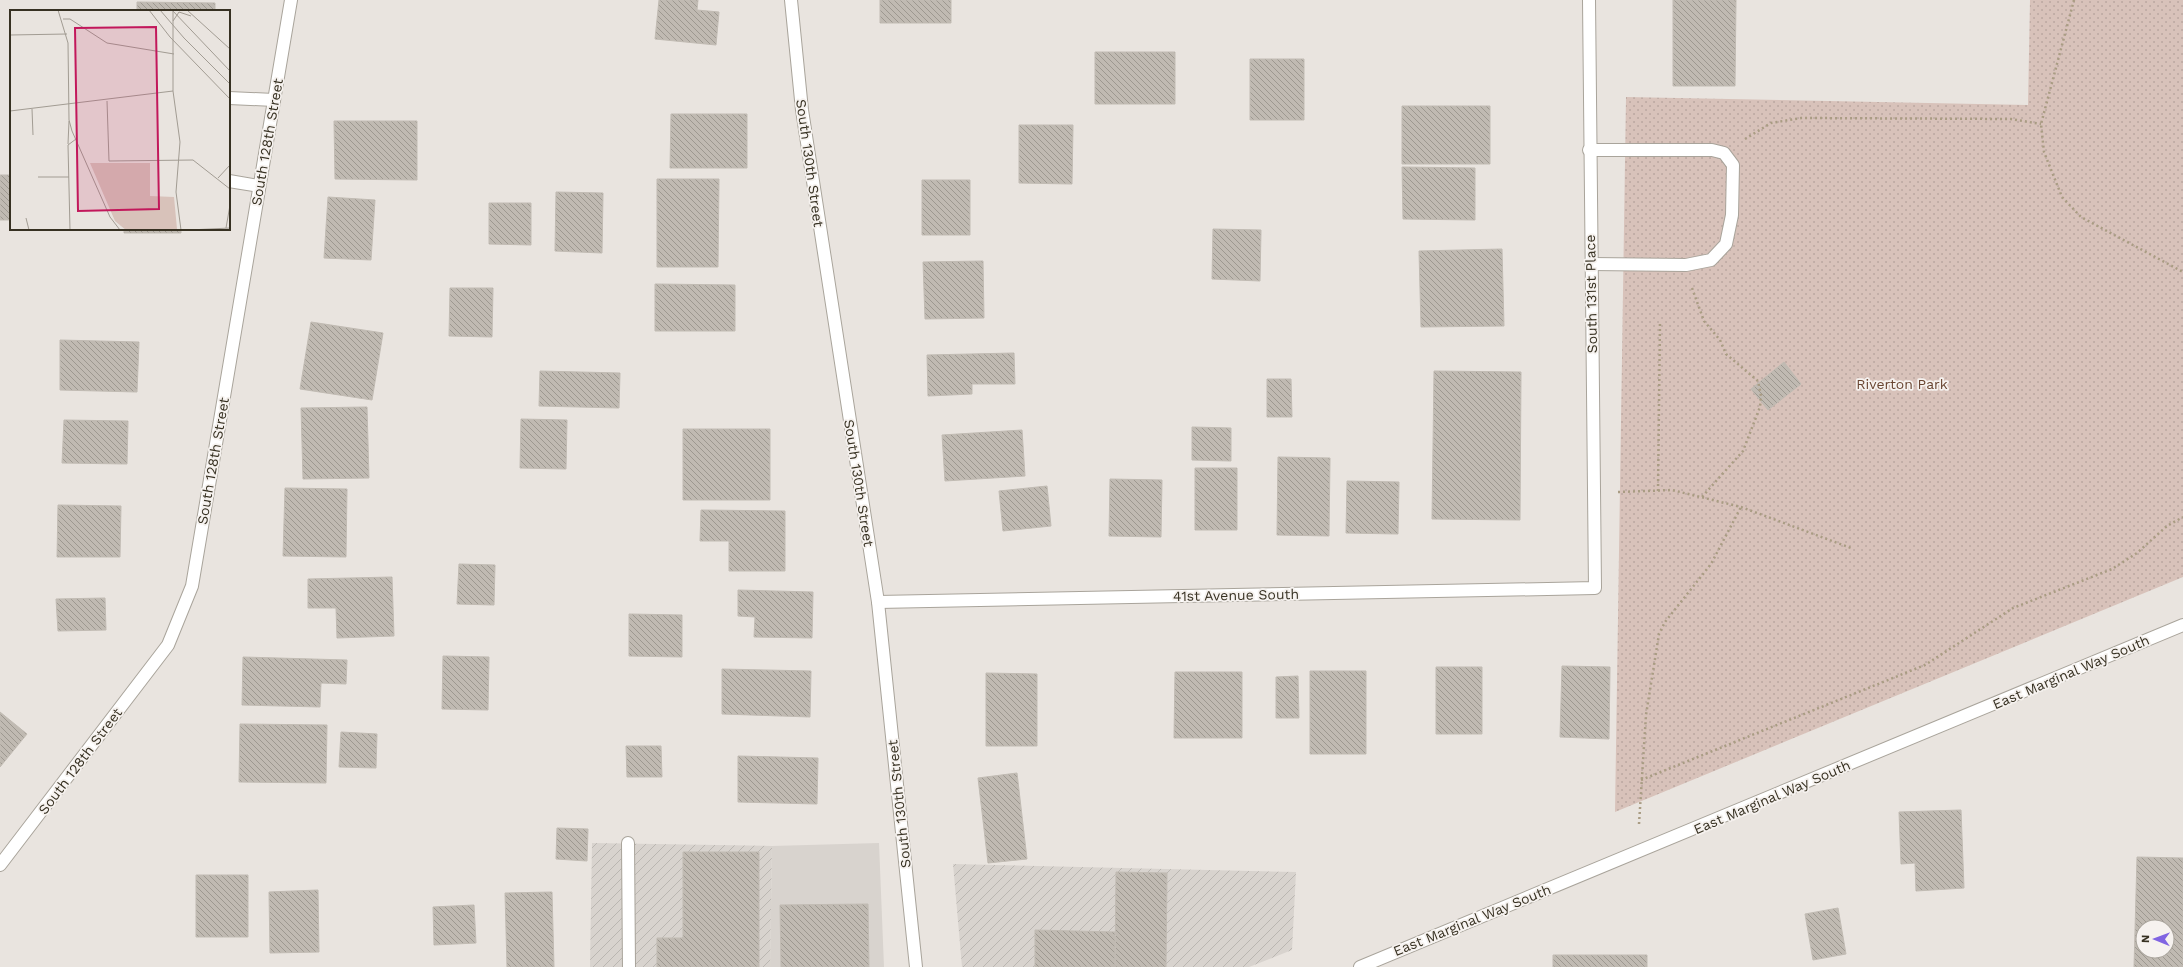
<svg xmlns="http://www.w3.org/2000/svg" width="2183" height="967" font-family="'Work Sans',sans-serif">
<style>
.built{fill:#d8d3ce}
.industrial{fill:url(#industrial-furrows)}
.green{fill:url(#green-dots)}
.building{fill:url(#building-back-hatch);stroke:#c1bbb3;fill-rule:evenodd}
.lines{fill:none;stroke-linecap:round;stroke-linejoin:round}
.service-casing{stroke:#a9a49b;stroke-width:14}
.minor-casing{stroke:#a9a49b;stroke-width:14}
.tertiary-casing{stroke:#a9a49b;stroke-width:14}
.path{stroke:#a99c83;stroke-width:2.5;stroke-dasharray:2 3;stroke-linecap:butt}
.service{stroke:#fff;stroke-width:12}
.minor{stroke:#fff;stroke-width:12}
.tertiary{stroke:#fff;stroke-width:12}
.labels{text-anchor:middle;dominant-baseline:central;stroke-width:3.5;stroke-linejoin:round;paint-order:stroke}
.street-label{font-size:14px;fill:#373122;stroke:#f6f2ef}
.park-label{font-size:14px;fill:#694531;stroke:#f6f2ef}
.inset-road{fill:none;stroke:#a29c93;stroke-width:1}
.view{fill:#c2185b;fill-opacity:0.15;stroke:#c2185b;stroke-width:2}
.inset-edge{fill:none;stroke:#373122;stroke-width:2}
</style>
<defs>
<pattern id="industrial-furrows" width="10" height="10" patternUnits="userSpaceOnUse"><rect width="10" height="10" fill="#d8d3ce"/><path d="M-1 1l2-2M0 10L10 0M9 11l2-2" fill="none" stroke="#bab6b1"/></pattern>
<pattern id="green-dots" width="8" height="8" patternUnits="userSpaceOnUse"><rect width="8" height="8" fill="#d8c2ba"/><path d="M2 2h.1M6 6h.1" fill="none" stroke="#baa7a0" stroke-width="1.8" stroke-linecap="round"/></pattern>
<pattern id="building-back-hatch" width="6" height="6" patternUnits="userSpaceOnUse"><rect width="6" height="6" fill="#c0bab2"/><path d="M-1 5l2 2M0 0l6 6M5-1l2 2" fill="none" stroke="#9d9890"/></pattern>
</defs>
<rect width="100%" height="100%" fill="#e9e4df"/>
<!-- built -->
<path class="built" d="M879,843l5,124h-114l2,-121z"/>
<!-- industrial -->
<path class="industrial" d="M592,843l180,3 -2,121h-180z
M953,864l343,8 -4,78 -43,17h-287z"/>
<!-- green -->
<path class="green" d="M2030,0h153v577l-568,235 11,-715 402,8z"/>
<!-- building -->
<path class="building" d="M659,0h39l-1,10 22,2 -3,33 -61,-6z
M880,0h71v23h-71z
M1673,0h63l-1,86h-62z
M137,2l78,1v8h-78z
M1095,52h80v52h-80z
M1250,59h54v61h-54z
M1402,106h88v58h-88z
M671,114h76v54h-77z
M334,121h83v59l-82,-1z
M1019,125h54l-1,59 -53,-1z
M1402,167l73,1v52l-72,-1z
M0,175h11v45h-11z
M657,179h62l-1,88h-61z
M922,180h48v55h-48z
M556,192l47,1 -1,60 -47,-2z
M328,197l47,3 -4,60 -47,-2z
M489,203h42v42l-42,-1z
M124,229h57v4h-57z
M1213,229l48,1 -1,51 -48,-2z
M1502,249l2,77 -83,1 -2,-76z
M983,261l1,57 -59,1 -2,-57z
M655,284l80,1v46h-80z
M450,288h43l-1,49 -43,-1z
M311,322l72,11 -11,67 -72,-11z
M60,340l79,2 -2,50 -77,-2z
M1014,353l1,31h-43v10l-44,2 -1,-41z
M1784,362l17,22 -33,26 -17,-21z
M540,371l80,2 -1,35 -80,-2z
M1434,371l87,1 -1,148 -88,-1z
M1267,379h24l1,38h-25z
M367,407l2,71 -66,1 -2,-71z
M521,419l46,1 -1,49 -46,-1z
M64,420l64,1 -1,43 -65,-1z
M1192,427l39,1v33l-39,-1z
M683,429h87v71h-87z
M1022,430l3,46 -80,5 -3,-46z
M1278,457l52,1 -1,78 -52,-1z
M1195,468h42v62h-42z
M1110,479l52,1 -1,57 -52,-1z
M1347,481l52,1 -1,52 -52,-1z
M1047,486l4,40 -48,5 -4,-40z
M285,488l62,1 -1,68 -63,-1z
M58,505l63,1 -1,51h-63z
M701,510l84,1v60h-56v-30h-29z
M459,564l36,1 -1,40 -37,-1z
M392,577l2,59 -57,2 -1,-30h-28v-29z
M738,590l75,2 -1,46 -58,-1 1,-20 -17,-1z
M105,598l1,32 -48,1 -2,-32z
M629,614l53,1v42l-53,-1z
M443,656l46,1 -1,53 -46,-1z
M243,657l104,3 -1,24 -25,-1 -1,24 -78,-2z
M1562,666l48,1 -1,72 -49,-2z
M1436,667h46v67h-46z
M722,669l89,2 -1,46 -88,-3z
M1310,671h56v83h-56z
M1175,672h67v66h-68z
M986,673l51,1v72h-51z
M1298,676l1,42h-23v-41z
M0,712l27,22 -27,33z
M240,724l87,1 -1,58 -87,-1z
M341,732l36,2 -1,34 -37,-1z
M626,746h35l1,31h-35z
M738,756l80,2 -1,46 -79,-2z
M1017,773l10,86 -39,4 -10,-85z
M1961,810l3,78 -48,3 -1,-28 -14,1 -2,-52z
M557,828l31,1 -1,32 -31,-2z
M683,852h76v115h-102v-29h26z
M2137,857l46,1v109h-49zM2143,927h24v24h-24z
M1116,872l51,1 -1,94h-51z
M196,875h52v62h-52z
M318,890l1,62 -49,1 -1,-61z
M552,892l2,75h-47l-2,-74z
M868,904l1,63h-88l-1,-62z
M474,905l2,38 -42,2 -1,-38z
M1838,908l8,46 -33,6 -8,-46z
M1035,930l80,2v35h-80z
M1553,955h94v12h-94z"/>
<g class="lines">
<defs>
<path id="service" d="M229,98l45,2
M1589,150h123l12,3 9,12 -1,50 -6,29 -15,16 -25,5 -95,-1
M229,181l30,5
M628,843l1,124"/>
<path id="minor" d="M878,602l717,-14 -6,-588
M0,865l168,-220 24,-59 99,-586"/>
<path id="tertiary" d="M791,0l11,110 76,492 38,365
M1360,967l823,-342"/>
</defs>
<!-- service casing -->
<use href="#service" class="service-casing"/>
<!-- minor casing -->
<use href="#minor" class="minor-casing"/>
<!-- tertiary casing -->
<use href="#tertiary" class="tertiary-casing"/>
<!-- path -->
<path class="path" d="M2074,0l-33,124 3,28 18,45 19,20 102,55
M1745,139l26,-16 30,-5 210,1 30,5
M1692,288l12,33 16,19 6,14 32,27 3,15 -1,11 -17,44 -42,47
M1658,491l2,-170
M1618,492l54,-2 69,17 110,41
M1641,780l284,-115 88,-57 99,-39 25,-16 30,-27 16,-9
M1639,824l7,-109 13,-81 6,-12 46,-58 30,-57"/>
<!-- service -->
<use href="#service" class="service"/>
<!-- minor -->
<use href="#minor" class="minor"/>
<!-- tertiary -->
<use href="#tertiary" class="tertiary"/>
</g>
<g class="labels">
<!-- street labels -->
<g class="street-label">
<text transform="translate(267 142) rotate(-80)">South 128th Street</text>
<text transform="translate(810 163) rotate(82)">South 130th Street</text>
<text transform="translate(1591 294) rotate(-91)">South 131st Place</text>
<text transform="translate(213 461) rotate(-80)">South 128th Street</text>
<text transform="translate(859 483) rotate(81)">South 130th Street</text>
<text transform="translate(1236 595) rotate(-1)">41st Avenue South</text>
<text transform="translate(2071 672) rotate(-23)">East Marginal Way South</text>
<text transform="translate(80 761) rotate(-53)">South 128th Street</text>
<text transform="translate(1772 797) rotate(-23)">East Marginal Way South</text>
<text transform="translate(899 804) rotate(-96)">South 130th Street</text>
<text transform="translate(1472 920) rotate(-22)">East Marginal Way South</text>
</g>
<!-- park labels -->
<g class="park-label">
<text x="1902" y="384">Riverton Park</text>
</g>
</g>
<!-- overview -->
<g transform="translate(10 10)">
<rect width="220" height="220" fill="#e9e4df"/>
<path d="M80,153h60v33l24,1 3,32 -51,1 -5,-4 -6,-5z" fill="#d8c2ba"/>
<path class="inset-road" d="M48,0l10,33 1,77 3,11 38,86 10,13M139,0l21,27 60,62M150,0l24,28 46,46M162,0l58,61M177,0l43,39M163,1v80l7,51 -4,50 5,38M53,9h7l37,24 67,11M163,11l6,-9 12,4M0,25l57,-1M97,91l2,60 84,-1 37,29M22,99l1,26M0,101l163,-20M58,134l1,-23M28,167h31M208,168l12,-13M16,208l3,12M216,218l4,-23M60,220l-2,-85 8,-6M179,220l41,-2"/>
<path class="view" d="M146,17l3,182 -81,2 -3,-183z"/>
<rect width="220" height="220" class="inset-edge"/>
</g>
<!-- north arrow -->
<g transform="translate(2155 939) rotate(271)"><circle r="19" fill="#f6f2ef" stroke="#aaa59d"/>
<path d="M0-3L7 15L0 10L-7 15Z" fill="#8064e2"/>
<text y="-6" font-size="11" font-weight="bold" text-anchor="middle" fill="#373122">N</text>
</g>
</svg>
